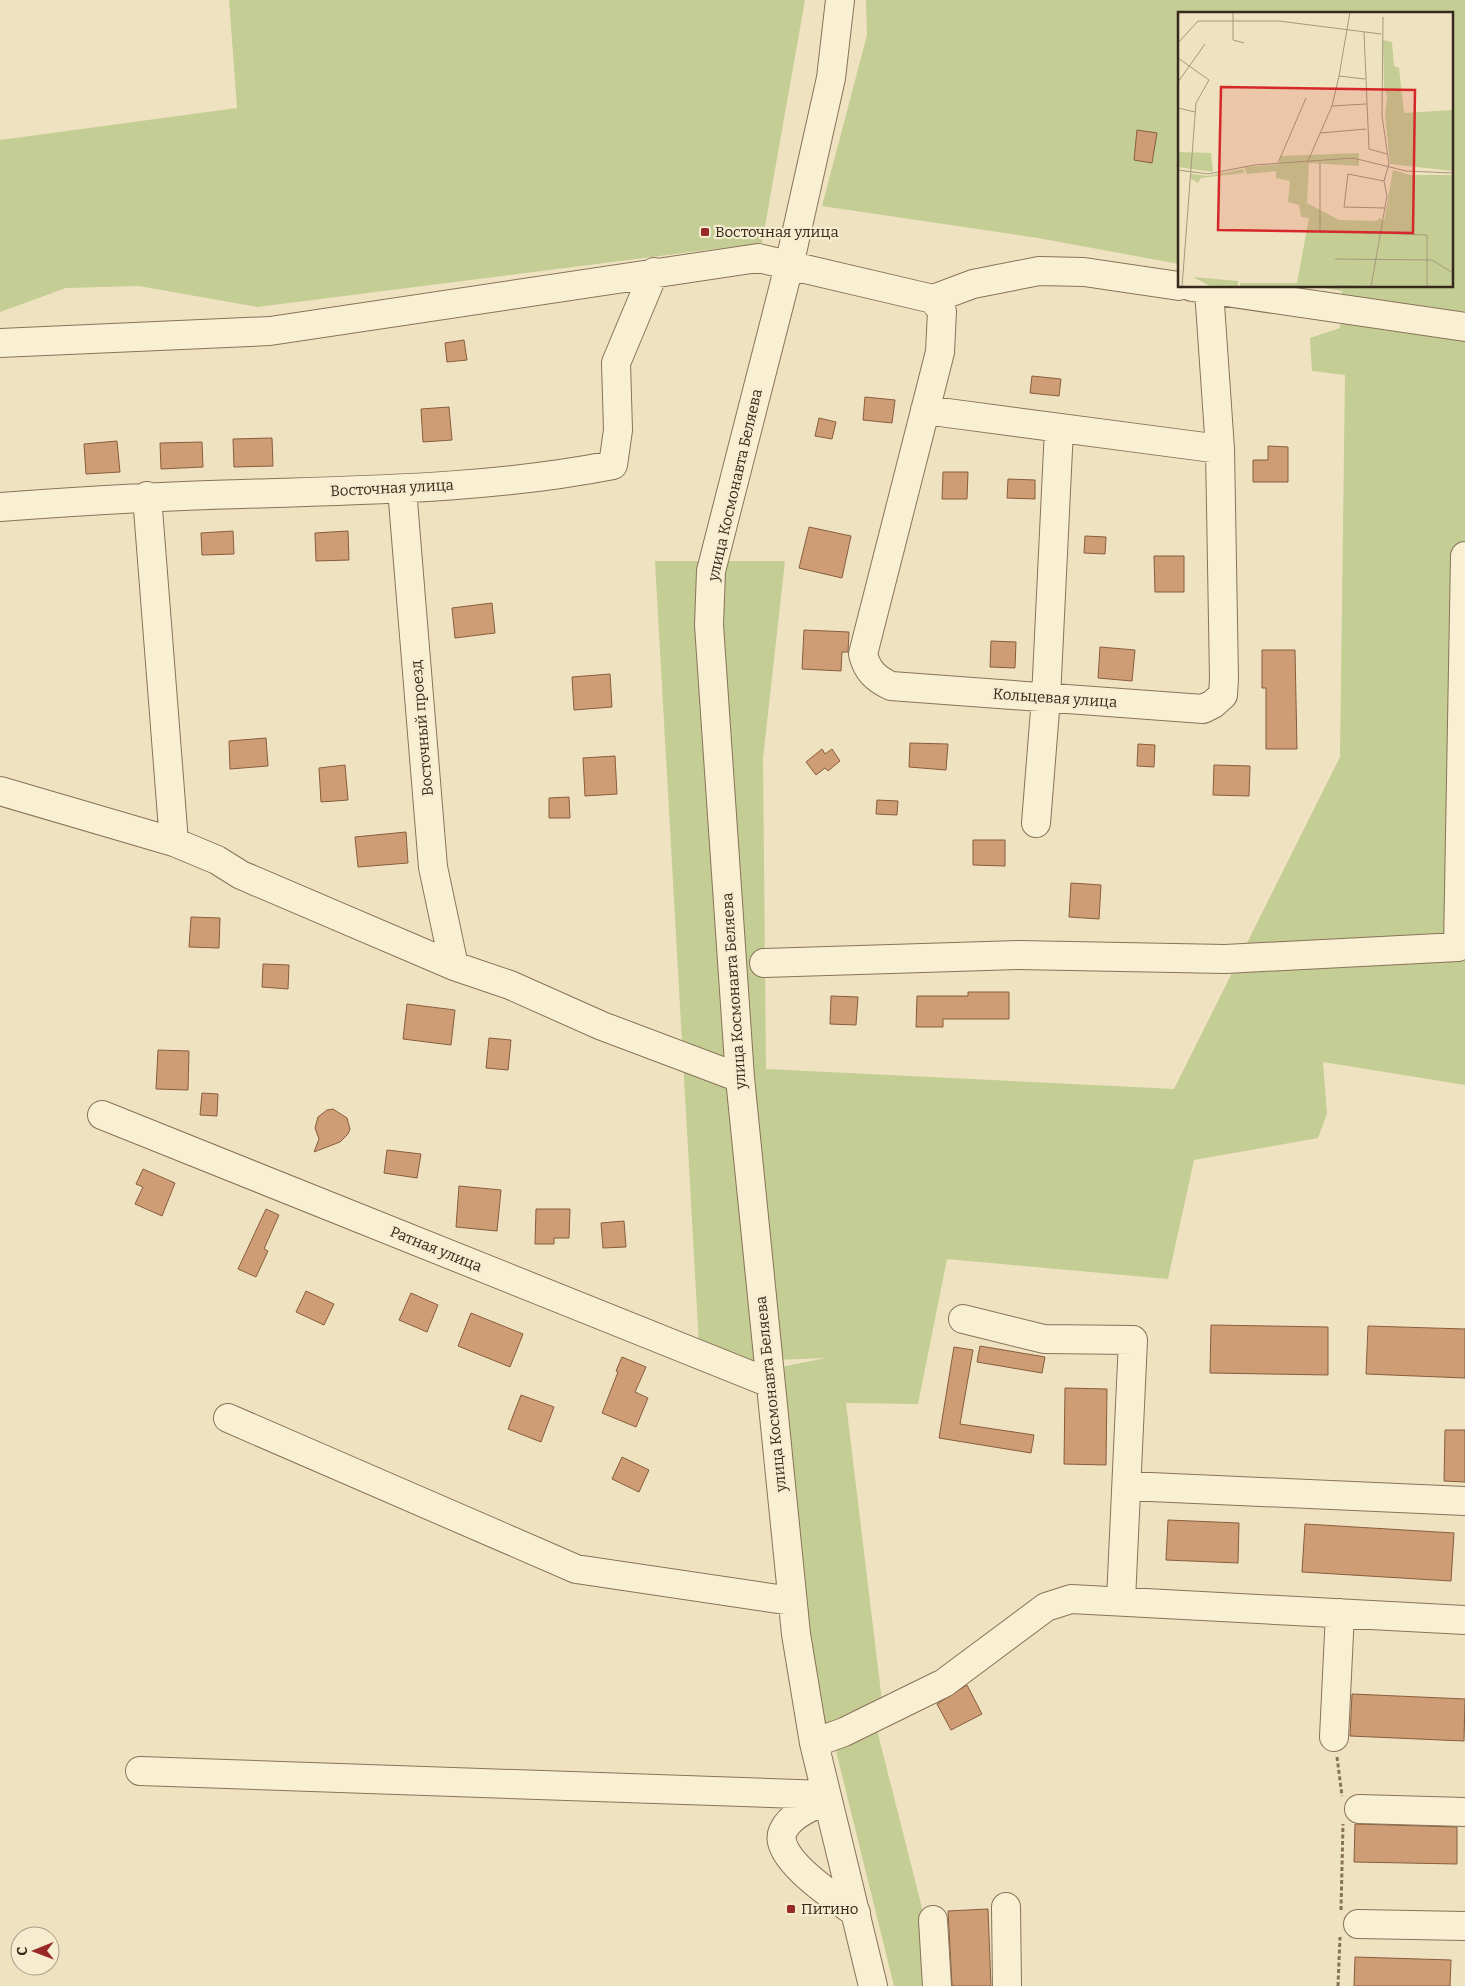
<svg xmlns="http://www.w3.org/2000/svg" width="1465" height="1986" font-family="Bitter,serif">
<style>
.green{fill:#c4cd94}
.building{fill:#ce9d75;stroke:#885d3d}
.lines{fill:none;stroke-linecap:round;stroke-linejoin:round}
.minor-casing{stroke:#887358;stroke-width:30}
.path{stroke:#887358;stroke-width:3;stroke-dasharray:4 2.5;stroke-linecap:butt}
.minor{stroke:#f9efd3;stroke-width:28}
.poi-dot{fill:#982927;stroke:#f6ecd0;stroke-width:2}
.labels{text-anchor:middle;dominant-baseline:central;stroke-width:4.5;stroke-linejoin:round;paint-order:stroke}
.poi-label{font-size:15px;fill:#372a1c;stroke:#f6ecd0;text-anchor:start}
.street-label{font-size:15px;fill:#372a1c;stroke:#f6ecd0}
.inset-road{fill:none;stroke:#a5987e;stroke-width:1}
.view{fill:#d62828;fill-opacity:0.15;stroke:#d62828;stroke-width:2.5}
.inset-edge{fill:none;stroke:#372a1c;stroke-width:2.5}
</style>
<rect width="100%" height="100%" fill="#efe2c0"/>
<!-- green -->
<path class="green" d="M229,0h576l-43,243 -505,64 -118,-21 -73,2 -66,24v-172l237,-32z
M866,0h599v1085l-142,-23 4,52 -9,24 -124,22 -26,119 -221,-20 -29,145 -72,-1 36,298 -62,29 -44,-362 50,-10 -126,5 -45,-802h130l-22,197 3,311 408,20 166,-332 5,-382 -33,-4 -2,-33 30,-10 2,-37 -29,-5h138v-272h-272v250l-141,-26 -216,-32 45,-171z
M877,1730l45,178 6,78h-34l-59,-239z"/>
<!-- building -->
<path class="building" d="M1137,130l20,3 -5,30 -18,-3z
M464,340l3,20 -20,2 -2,-19z
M1032,376l29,3 -2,17 -29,-3z
M865,397l30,3 -3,23 -29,-3z
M449,407l3,33 -29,2 -2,-33z
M819,418l17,4 -4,17 -17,-3z
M272,438l1,28 -39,1 -1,-28z
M117,441l3,31 -34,2 -2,-30z
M202,442l1,25 -42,2 -1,-26z
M1268,446l20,1v35h-35v-22h15z
M943,472h25l-1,27h-25z
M1008,479l27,1v19l-28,-1z
M809,527l42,9 -9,42 -43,-10z
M233,531l1,23 -32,1 -1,-22z
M348,531l1,29 -33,1 -1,-28z
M1085,536l21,1 -1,17 -21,-1z
M1154,556h30v36h-29z
M492,603l3,30 -40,5 -3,-30z
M804,630l45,2 -1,20h-6l-1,19 -39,-2z
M991,641l25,1 -1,26 -25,-1z
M1100,647l35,3 -3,31 -34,-3z
M1262,650h33l2,99h-31v-61h-4z
M610,674l2,33 -38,3 -2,-33z
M266,738l2,28 -38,3 -1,-28z
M910,743l38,1 -2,26 -37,-3z
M1138,744l17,1 -1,22 -17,-1z
M822,749l3,5 7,-5 8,12 -12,10 -3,-3 -9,7 -10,-13z
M615,756l2,38 -32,2 -2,-38z
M345,765l3,35 -27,2 -2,-34z
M1214,765l36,1 -1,30 -36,-1z
M569,797l1,21h-21v-20z
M877,800l21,1 -1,14 -21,-1z
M406,832l2,31 -50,4 -3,-30z
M973,840h32v26l-32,-1z
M1071,883l30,2 -2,34 -30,-2z
M191,917l29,1 -1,30 -30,-1z
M263,964l26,1 -1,24 -26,-2z
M968,992h41v27h-66v8h-27l1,-31h51z
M831,996l27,1 -2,28 -26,-1z
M407,1004l48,6 -4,35 -48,-6z
M489,1038l22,2 -3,30 -22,-2z
M158,1050l31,1 -1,39 -32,-1z
M202,1093l16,1 -1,22 -17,-1z
M333,1109l14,9 3,11 -2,5 -8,8 -26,10 5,-13 -4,-11 3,-11 9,-7z
M387,1150l34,4 -4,24 -33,-5z
M143,1169l32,14 -13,33 -27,-12 8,-17 -7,-3z
M459,1186l42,4 -4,41 -41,-4z
M266,1209l13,6 -15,34 4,2 -12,26 -18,-8z
M536,1209h34l-1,29h-15v6h-19z
M624,1221l2,26 -23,1 -2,-25z
M306,1291l28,13 -10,21 -28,-13z
M411,1293l27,12 -11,27 -28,-12z
M471,1313l52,21 -13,33 -52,-21z
M1211,1325l117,2v48l-118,-2z
M1368,1326l97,3v49l-99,-4z
M980,1346l65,11 -3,16 -65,-11z
M954,1347l19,3 -13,74 74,11 -3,18 -92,-15z
M622,1357l24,10 -11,25 13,6 -12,29 -34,-14 16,-41 -2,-1z
M1065,1388l42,1 -1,76 -42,-1z
M521,1395l33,12 -13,35 -33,-13z
M1445,1430h20v52l-21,-1z
M622,1457l27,13 -10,22 -27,-13z
M1168,1520l71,3 -1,40 -72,-3z
M1305,1524l149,9 -3,48 -149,-9z
M967,1685l15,29 -31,16 -14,-26z
M1352,1694l113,5 -1,42 -114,-5z
M1355,1824l102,3v37l-103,-2z
M988,1909l3,77h-39l-4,-75z
M1355,1957l96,3 -1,26h-96z"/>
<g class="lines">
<defs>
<path id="minor" d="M840,0l-9,78 -42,188 -78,305 -2,54 31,453 56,556 18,109 59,243
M1192,287l273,40
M933,299l9,12 -2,41 -77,302c4,17 13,25 28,32l312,23 10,-5 10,-9 1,-16 -4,-230 -11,-159
M0,343l270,-12 488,-73 175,41 40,-15 66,-13 45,1 95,14
M925,410l295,39
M402,489l31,378 21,99
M147,496l27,346
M0,507c81,-6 161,-11 242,-13 124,-4 249,-5 371,-29l5,-35 -2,-67 38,-91
M0,791l174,51 43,18 24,15 213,91 56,19 92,41 138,52
M1036,823l10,-125 13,-269
M764,963l254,-8 207,4 233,-12 7,-391
M102,1115l668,268
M963,1319l81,20 89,1 -12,260
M228,1418l348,151 216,32
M1128,1486l337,15
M1334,1737l6,-124
M814,1743l30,-11 100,-49 102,-76 25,-8 394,21
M140,1771l686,24
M827,1800c-15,6 -37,15 -44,31 -12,26 55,69 73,82
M1359,1809l106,3
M1006,1907l1,79
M933,1920l4,66
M1358,1924l107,2"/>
</defs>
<!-- minor casing -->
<use href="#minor" class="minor-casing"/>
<!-- path -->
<path class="path" d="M1337,1757l5,39
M1341,1910l2,-86
M1338,1986l2,-49"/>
<!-- minor -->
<use href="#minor" class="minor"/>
</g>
<!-- markers -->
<g class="poi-dot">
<rect x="700" y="227" width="10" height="10" rx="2.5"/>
<rect x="786" y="1904" width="10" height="10" rx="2.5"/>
</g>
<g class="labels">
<!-- poi labels -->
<g class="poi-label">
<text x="715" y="232">Восточная улица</text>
<text x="801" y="1909">Питино</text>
</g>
<!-- street labels -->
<g class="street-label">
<text transform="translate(735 485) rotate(-77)">улица Космонавта Беляева</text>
<text transform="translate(392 488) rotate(-3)">Восточная улица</text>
<text transform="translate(1055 698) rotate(4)">Кольцевая улица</text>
<text transform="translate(422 728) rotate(-95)">Восточный проезд</text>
<text transform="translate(734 991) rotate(-94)">улица Космонавта Беляева</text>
<text transform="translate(436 1249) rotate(22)">Ратная улица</text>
<text transform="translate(771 1394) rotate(-96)">улица Космонавта Беляева</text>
</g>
</g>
<!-- overview -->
<g transform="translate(1178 12)">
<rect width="275" height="275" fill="#efe2c0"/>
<path d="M205,28l9,2 2,24 5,2 5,45 49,-3v61l-63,-7 -5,-49 2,-19 -3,-9zM0,140l33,1 2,19 -35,-5zM181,141v13l-50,-3 -2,40 32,17 37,1 4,-3 4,3 9,-51 17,5h43v112h-213v-4h57l12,-65 -8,-1 -2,-12 -11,-3 2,-21 -14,-3v-7l-29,3 -3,-7 36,-3v-8zM65,157l1,4 -43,5 -3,5 -8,-5 1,-4 17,2zM15,265l45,4v6h-26z" fill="#c4cd94"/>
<path class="inset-road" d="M55,0v28l11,3M186,20l5,117 18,5M0,31l20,-22h81l102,13M0,46l31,22 -13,23 -14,184M161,64l11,-64M0,70l27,-38M154,94l34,-2M0,96l17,4M142,121l46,-4M130,149l24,-55 7,-30 26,3M100,151l28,-65M142,151v68l107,4v52M0,158l30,4 46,-9 99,-7 53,13 47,2M206,169l-36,-7 -4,33 41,1M157,247l97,1 21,13M159,274l53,1M193,275l16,-91 -3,-15 5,-17 -7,-48 1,-99"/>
<path class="view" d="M43,75l194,3 -2,143 -195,-3z"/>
<rect width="275" height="275" class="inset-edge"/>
</g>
<!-- north arrow -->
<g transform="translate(35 1951) rotate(269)"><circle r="24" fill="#f6ecd0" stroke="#aa9e88"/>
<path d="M0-4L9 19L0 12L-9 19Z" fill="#982927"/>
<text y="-8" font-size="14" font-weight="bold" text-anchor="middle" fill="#372a1c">С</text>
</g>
</svg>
